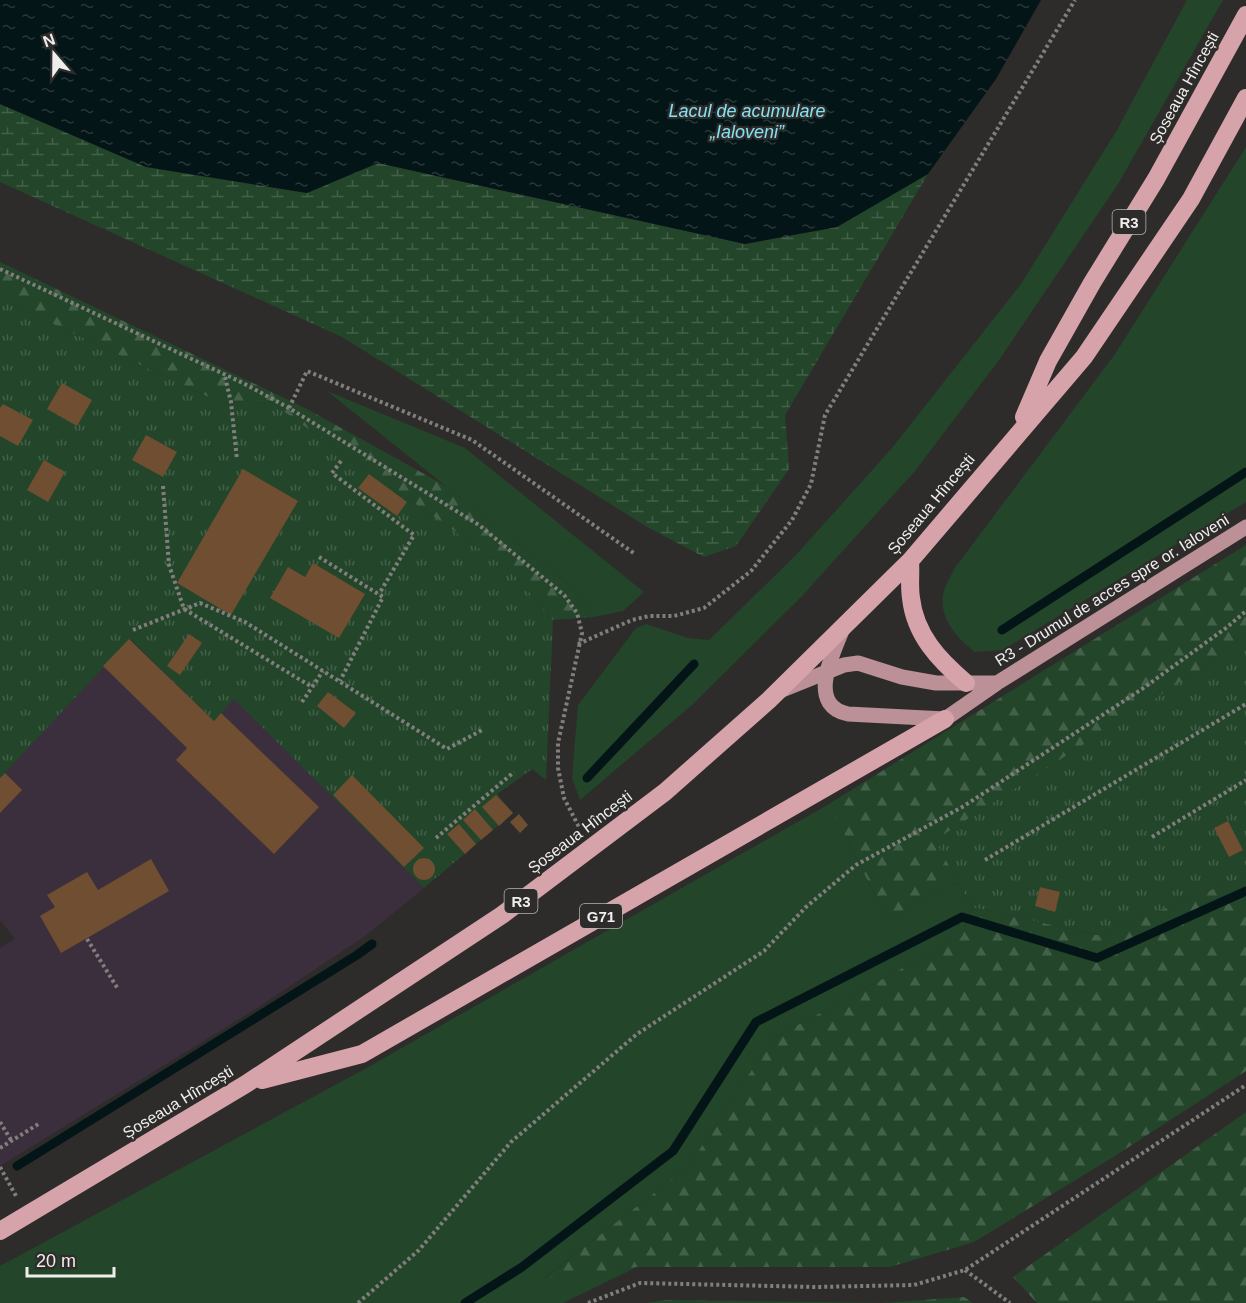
<svg xmlns="http://www.w3.org/2000/svg" width="1246" height="1303" font-family="Arial,sans-serif">
<style>
.commercial{fill:#3b2f3d}
.green{fill:#23452a}
.forest{fill:url(#forest-firs)}
.wetland{fill:url(#wetland-marsh)}
.park{fill:url(#park-tufts)}
.water{fill:url(#water-ripples)}
.lines{fill:none;stroke-linecap:round;stroke-linejoin:round}
.stream{stroke:#041517;stroke-width:9}
.building{fill:#6f4e31}
.path{stroke:#817f7e;stroke-width:4;stroke-dasharray:3 3;stroke-linecap:butt}
.major{stroke:#bb9096;stroke-width:15}
.highway{stroke:#d7a3aa;stroke-width:18}
.labels{text-anchor:middle;dominant-baseline:central;stroke-width:4.5;stroke-linejoin:round;paint-order:stroke}
.shield{fill:#2e2c2a;stroke:#b6b4b2;stroke-width:1.5}
.shield-label{font-size:15px;font-weight:bold;fill:#f0eeed}
.street-label{font-size:16px;fill:#f0eeed;stroke:#2e2c2a}
.water-label{font-size:18px;font-style:italic;fill:#84e2f2;stroke:#2e2c2a}
</style>
<defs>
<pattern id="forest-firs" width="22" height="20" patternUnits="userSpaceOnUse" patternTransform="scale(1.5)"><rect width="22" height="20" fill="#23452a"/><path d="M5 1l3.5 6h-7zM16 11l3.5 6h-7z" fill="#436049"/></pattern>
<pattern id="wetland-marsh" width="20" height="14" patternUnits="userSpaceOnUse" patternTransform="scale(1.5)"><rect width="20" height="14" fill="#23452a"/><path d="M1 5h8M5 5V1M11 12h8M15 12V8" fill="none" stroke="#436049"/></pattern>
<pattern id="park-tufts" width="24" height="20" patternUnits="userSpaceOnUse" patternTransform="scale(1.5)"><rect width="24" height="20" fill="#23452a"/><path d="M3 7l-1-3M5 7V3M7 7l1-3M15 17l-1-3M17 17v-4M19 17l1-3" fill="none" stroke="#436049"/></pattern>
<pattern id="water-ripples" width="26" height="14" patternUnits="userSpaceOnUse" patternTransform="scale(1.5)"><rect width="26" height="14" fill="#041517"/><path d="M2 4q2-2 4 0t4 0M15 11q2-2 4 0t4 0" fill="none" stroke="#293739"/></pattern>
</defs>
<rect width="100%" height="100%" fill="#2e2c2a"/>
<!-- commercial -->
<path class="commercial" d="M129,639l85,81 20,-22 190,190 -59,48 -111,74 -254,156v-218l15,-9 -15,-19v-142z"/>
<!-- green -->
<path class="green" d="M1187,0h36l-105,184 -119,176 -84,111 -113,125 -110,109 -112,95 -8,-22 6,-73 58,-77 10,-4 42,14 21,2 87,-85 96,-107 129,-164 96,-154z
M1246,147v355l-243,148 -28,2c-18,-14 -38,-35 -31,-61 2,-7 7,-15 10,-22l161,-215z
M327,391l138,57 179,144 -21,19 -29,6 -27,-34z
M829,804l58,115 71,-37 14,25 -10,29 -190,103 -84,128 -144,111 93,-11 -74,36h-563v-37l372,-201z"/>
<!-- forest -->
<path class="forest" d="M0,262l305,146 141,78 121,97 27,34 -41,3 -42,-49 -244,-171 -48,2 -219,-103z
M1246,545v87l-36,31 -274,178 22,41 -71,37 -58,-115z
M1246,876v195l-136,88 -136,83 -84,25h-253l-94,12 145,-112 84,-128 190,-103 10,-29 125,28z
M1246,1112v191h-209l-24,-26z
M964,1297l9,6h-327l19,-3 218,3z"/>
<!-- wetland -->
<path class="wetland" d="M0,104l146,63 161,26 71,-30 367,81 92,-17 91,-53 -143,241 4,54 -53,77 -32,11 -55,-29 -307,-191 -342,-155z"/>
<!-- park -->
<path class="park" d="M0,299l219,103 48,-2 244,171 42,49 -7,160 -14,-11 -35,25 16,19 -89,75 -190,-189 -20,22 -84,-82 -130,139z
M1246,632v244l-149,59 -125,-28 -37,-67 275,-177z"/>
<!-- water -->
<path class="water" d="M0,0h1041l-45,79 -68,95 -91,53 -92,17 -367,-81 -71,30 -161,-26 -146,-63z"/>
<g class="lines">
<!-- stream -->
<path class="stream" d="M1002,630l244,-158
M587,778l107,-114
M17,1166l340,-211 15,-11
M465,1303l57,-36 151,-116 83,-129 206,-105 135,41 149,-67"/>
</g>
<!-- building -->
<path class="building" d="M62,383l30,17 -15,26 -30,-17z
M3,404l30,16 -15,26 -18,-10v-28z
M146,435l31,17 -14,25 -31,-17z
M44,460l21,12 -17,30 -21,-12z
M243,469l55,32 -67,114 -54,-32z
M369,474l38,28 -10,14 -39,-28z
M313,563l52,31 -26,44 -69,-40 18,-31 17,10z
M189,634l13,9 -22,32 -13,-9z
M129,639l85,82 7,-8 98,94 -45,47 -98,-94 11,-12 -84,-82z
M328,692l28,21 -12,15 -27,-22z
M5,773l17,17 -22,23v-35z
M352,775l72,73 -20,19 -71,-72z
M496,795l17,18 -14,13 -17,-19z
M475,809l18,21 -12,10 -18,-20z
M519,814l9,11 -8,8 -10,-11z
M1228,821l15,29 -14,7 -15,-29z
M459,824l17,20 -11,10 -18,-20z
M413 869a11 11 0 1 1 22 0a11 11 0 1 1-22 0Z
M151,859l18,32 -108,62 -21,-37 15,-9 -8,-12 40,-23 11,18z
M1040,887l20,5 -5,20 -20,-6z"/>
<g class="lines">
<!-- path -->
<path class="path" d="M0,269l243,114 46,25 190,117 85,70 13,18 5,20 -24,110v25l6,30 15,29
M225,377l6,25 6,58
M289,408l18,-37 165,69 163,114
M341,461l-9,12 82,62 -35,59
M163,486l6,79 15,44 128,78
M319,557l64,40 -43,84
M133,630l67,-27 45,19 202,127 37,-20
M578,644l54,-24 17,-4h25l30,-8 47,-37 41,-51 19,-36 14,-69 250,-415
M302,702l21,-31
M1152,837l94,-57
M436,838l78,-66
M985,860l261,-156
M87,939l31,50
M0,1122l11,18
M0,1148l40,-25
M0,1167l16,29
M965,1270l45,33
M358,1303l61,-53 92,-108 126,-108 127,-83 42,-44 50,-42 108,-59 178,-117 84,-61 20,-17
M588,1303l52,-20 176,4 98,-2 51,-15 281,-185"/>
<!-- major -->
<path class="major" d="M843,628c-10,26 -37,77 5,86l97,5 52,-36 249,-156
M782,690l62,-25 14,-2 44,14 34,6h61"/>
<!-- highway -->
<path class="highway" d="M1024,417l24,-56 44,-78 64,-104 90,-164
M910,561c1,12 -1,25 1,37 4,37 28,62 55,85
M262,1080l100,-26 583,-335
M0,1231l246,-147 256,-169 163,-123 104,-92 141,-139 174,-204 107,-158 55,-101"/>
</g>
<g class="labels">
<!-- shield labels -->
<g class="shield">
<rect x="1112.5" y="210" width="33" height="24" rx="4.5"/>
<rect x="504.5" y="889" width="33" height="24" rx="4.5"/>
<rect x="580" y="904" width="42" height="24" rx="4.5"/>
</g>
<g class="shield-label">
<text x="1129" y="222">R3</text>
<text x="521" y="901">R3</text>
<text x="601" y="916">G71</text>
</g>
<!-- street labels -->
<g class="street-label">
<text transform="translate(1184 88) rotate(-61)">Șoseaua Hîncești</text>
<text transform="translate(931 504) rotate(-50)">Șoseaua Hîncești</text>
<text transform="translate(1112 590) rotate(-32)">R3 - Drumul de acces spre or. Ialoveni</text>
<text transform="translate(580 832) rotate(-37)">Șoseaua Hîncești</text>
<text transform="translate(178 1102) rotate(-31)">Șoseaua Hîncești</text>
</g>
<!-- water labels -->
<g class="water-label">
<text x="747" y="111">Lacul de acumulare<tspan x="747" dy="21">„Ialoveni”</tspan></text>
</g>
</g>
<!-- north arrow -->
<g transform="translate(54 54) rotate(340)" stroke="#2e2c2a" stroke-width="4.5" paint-order="stroke">
<path d="M0-4.5L10 22L0 15L-10 22Z" fill="#f0eeed"/>
<text y="-9" font-size="16" font-weight="bold" text-anchor="middle" fill="#f0eeed">N</text>
</g>
<!-- scale -->
<path d="M27 1267v9h87v-9" fill="none" stroke="#f0eeed" stroke-width="3"/>
<text x="36" y="1267" font-size="18" fill="#f0eeed" stroke="#2e2c2a" stroke-width="4.5" paint-order="stroke">20 m</text>
</svg>
